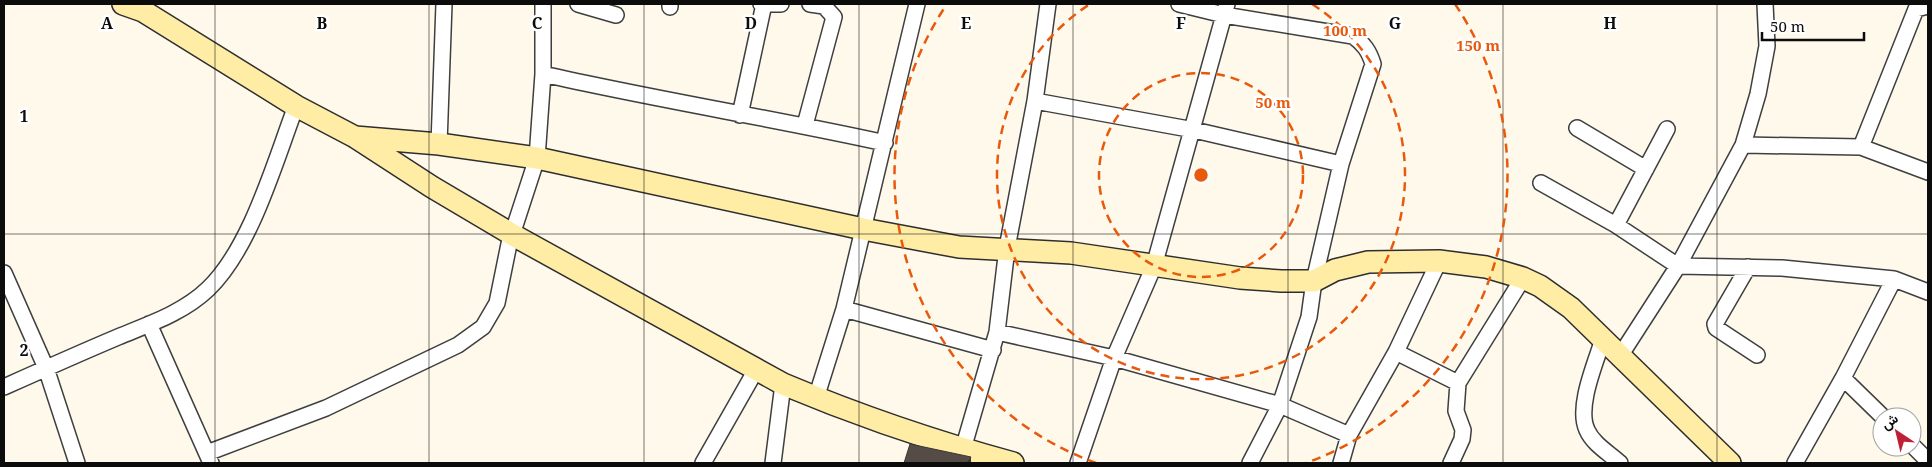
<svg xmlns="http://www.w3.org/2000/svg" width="1932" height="467" font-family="'Noto Serif',Vazirmatn,serif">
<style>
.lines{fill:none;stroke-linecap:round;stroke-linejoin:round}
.street-casing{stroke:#3f3f3f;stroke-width:18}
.secondary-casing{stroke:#2e2e2e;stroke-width:24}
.street{stroke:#fff;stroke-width:15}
.secondary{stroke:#ffeda6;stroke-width:21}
.shaded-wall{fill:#3c3532}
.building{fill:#554c48;stroke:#3c3532}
.grid{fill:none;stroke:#0c0c0c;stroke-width:1;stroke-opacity:0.55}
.ring{fill:none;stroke:#e8590c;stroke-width:2.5;stroke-dasharray:9 6}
.grid-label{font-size:16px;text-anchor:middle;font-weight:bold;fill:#0c0c0c;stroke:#fff;stroke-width:5;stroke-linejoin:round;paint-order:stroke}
.centre{fill:#e8590c;stroke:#fff;stroke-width:2.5}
.ring-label{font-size:15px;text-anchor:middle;font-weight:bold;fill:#e8590c;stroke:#fff;stroke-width:5;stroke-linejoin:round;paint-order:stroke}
</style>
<rect width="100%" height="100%" fill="#fff9eb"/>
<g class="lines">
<defs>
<path id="street" d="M578,4l38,11
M670,4v3
M761,4h20
M1179,4l45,11 129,21c11,8 16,15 20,28l-32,100 -27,117 -5,36 -29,88 -30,58
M543,74c114,26 229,44 342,69
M1035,101l159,29 147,34
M740,115l24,-111
M805,125l29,-108 -10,-11 -14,-2
M1577,128l69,41
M439,144l5,-140
M1743,145l118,2 67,25
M1861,147l55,-138 12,-3
M1541,183l75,42 62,41 104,2 112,11 34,13
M1616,225l51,-96
M1748,267l-33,57 1,4 41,27
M4,273l42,95 31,95
M844,309l149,41
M149,324l62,139
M997,332l117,26 166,47 69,30
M1603,339c-7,23 -27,68 -16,91 6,14 22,23 33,33
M1396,352l62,31
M1620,356l58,-90 65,-121 15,-51 9,-48 -2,-42
M1843,378l40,39
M4,387c38,-17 76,-34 114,-50 31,-13 65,-24 90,-48 43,-41 67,-128 88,-183
M816,398l28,-89 73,-305
M1912,445l16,16
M963,449l34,-117 10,-84 28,-147 13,-97
M207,453l119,-45 132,-63 25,-18 14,-24 12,-59 28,-86 6,-84v-70
M703,463l54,-95
M773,463l10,-79
M1078,463l36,-105 40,-92 73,-262
M1341,463l8,-28 47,-83 43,-91
M1451,463l11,-24 1,-9 -7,-19 2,-28 65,-105
M1795,463l48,-85 51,-99"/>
<path id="secondary" d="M123,4l20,7 153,95 59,31 77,50 81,48 270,149c74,31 153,58 230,79
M355,137l84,7 98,14 326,71 96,18 112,6 169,25 41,3h33l21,-11 33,-8 71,-1 47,6 37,11 17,8 31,22 159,155"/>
</defs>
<!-- street casing -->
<use href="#street" class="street-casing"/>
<!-- secondary casing -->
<use href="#secondary" class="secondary-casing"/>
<!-- street -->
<use href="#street" class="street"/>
<!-- secondary -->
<use href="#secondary" class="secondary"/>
</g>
<!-- shaded-wall -->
<path class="shaded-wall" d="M971,457v6h-4z"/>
<!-- building -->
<path class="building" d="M910,444l61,13 -4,6h-63z"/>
<!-- grid -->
<path class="grid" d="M215,4v459M429,4v459M644,4v459M859,4v459M1073,4v459M1288,4v459M1503,4v459M1717,4v459M4,234h1924"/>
<!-- distance rings -->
<g class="ring">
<circle cx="1201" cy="175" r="102"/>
<path d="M1312 4A204 204 0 1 1 1090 4"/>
<path d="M1096 463A306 306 0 0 1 947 4M1455 4A306 306 0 0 1 1306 463"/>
</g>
<g class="grid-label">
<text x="107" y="29">A</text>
<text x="322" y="29">B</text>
<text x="537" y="29">C</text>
<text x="751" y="29">D</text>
<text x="966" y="29">E</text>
<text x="1181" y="29">F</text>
<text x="1395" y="29">G</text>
<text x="1610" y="29">H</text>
<text x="24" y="122">1</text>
<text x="24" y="356">2</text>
</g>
<circle cx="1201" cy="175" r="8" class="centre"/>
<g class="ring-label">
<text x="1345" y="36">100 m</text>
<text x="1478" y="51">150 m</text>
<text x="1273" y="108">50 m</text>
</g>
<!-- border -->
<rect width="1932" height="467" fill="none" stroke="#0c0c0c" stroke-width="10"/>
<!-- north arrow -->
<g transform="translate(1897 432) rotate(325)"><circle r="24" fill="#ffffff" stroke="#9e9e9e"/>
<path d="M0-4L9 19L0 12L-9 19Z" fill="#c02036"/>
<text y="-8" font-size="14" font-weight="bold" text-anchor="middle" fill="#0c0c0c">ش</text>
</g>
<!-- scale -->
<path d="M1762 32v8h102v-8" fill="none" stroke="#0c0c0c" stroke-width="2.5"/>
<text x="1770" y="32" font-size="15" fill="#0c0c0c" stroke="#ffffff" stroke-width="4" paint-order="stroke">50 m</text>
</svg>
